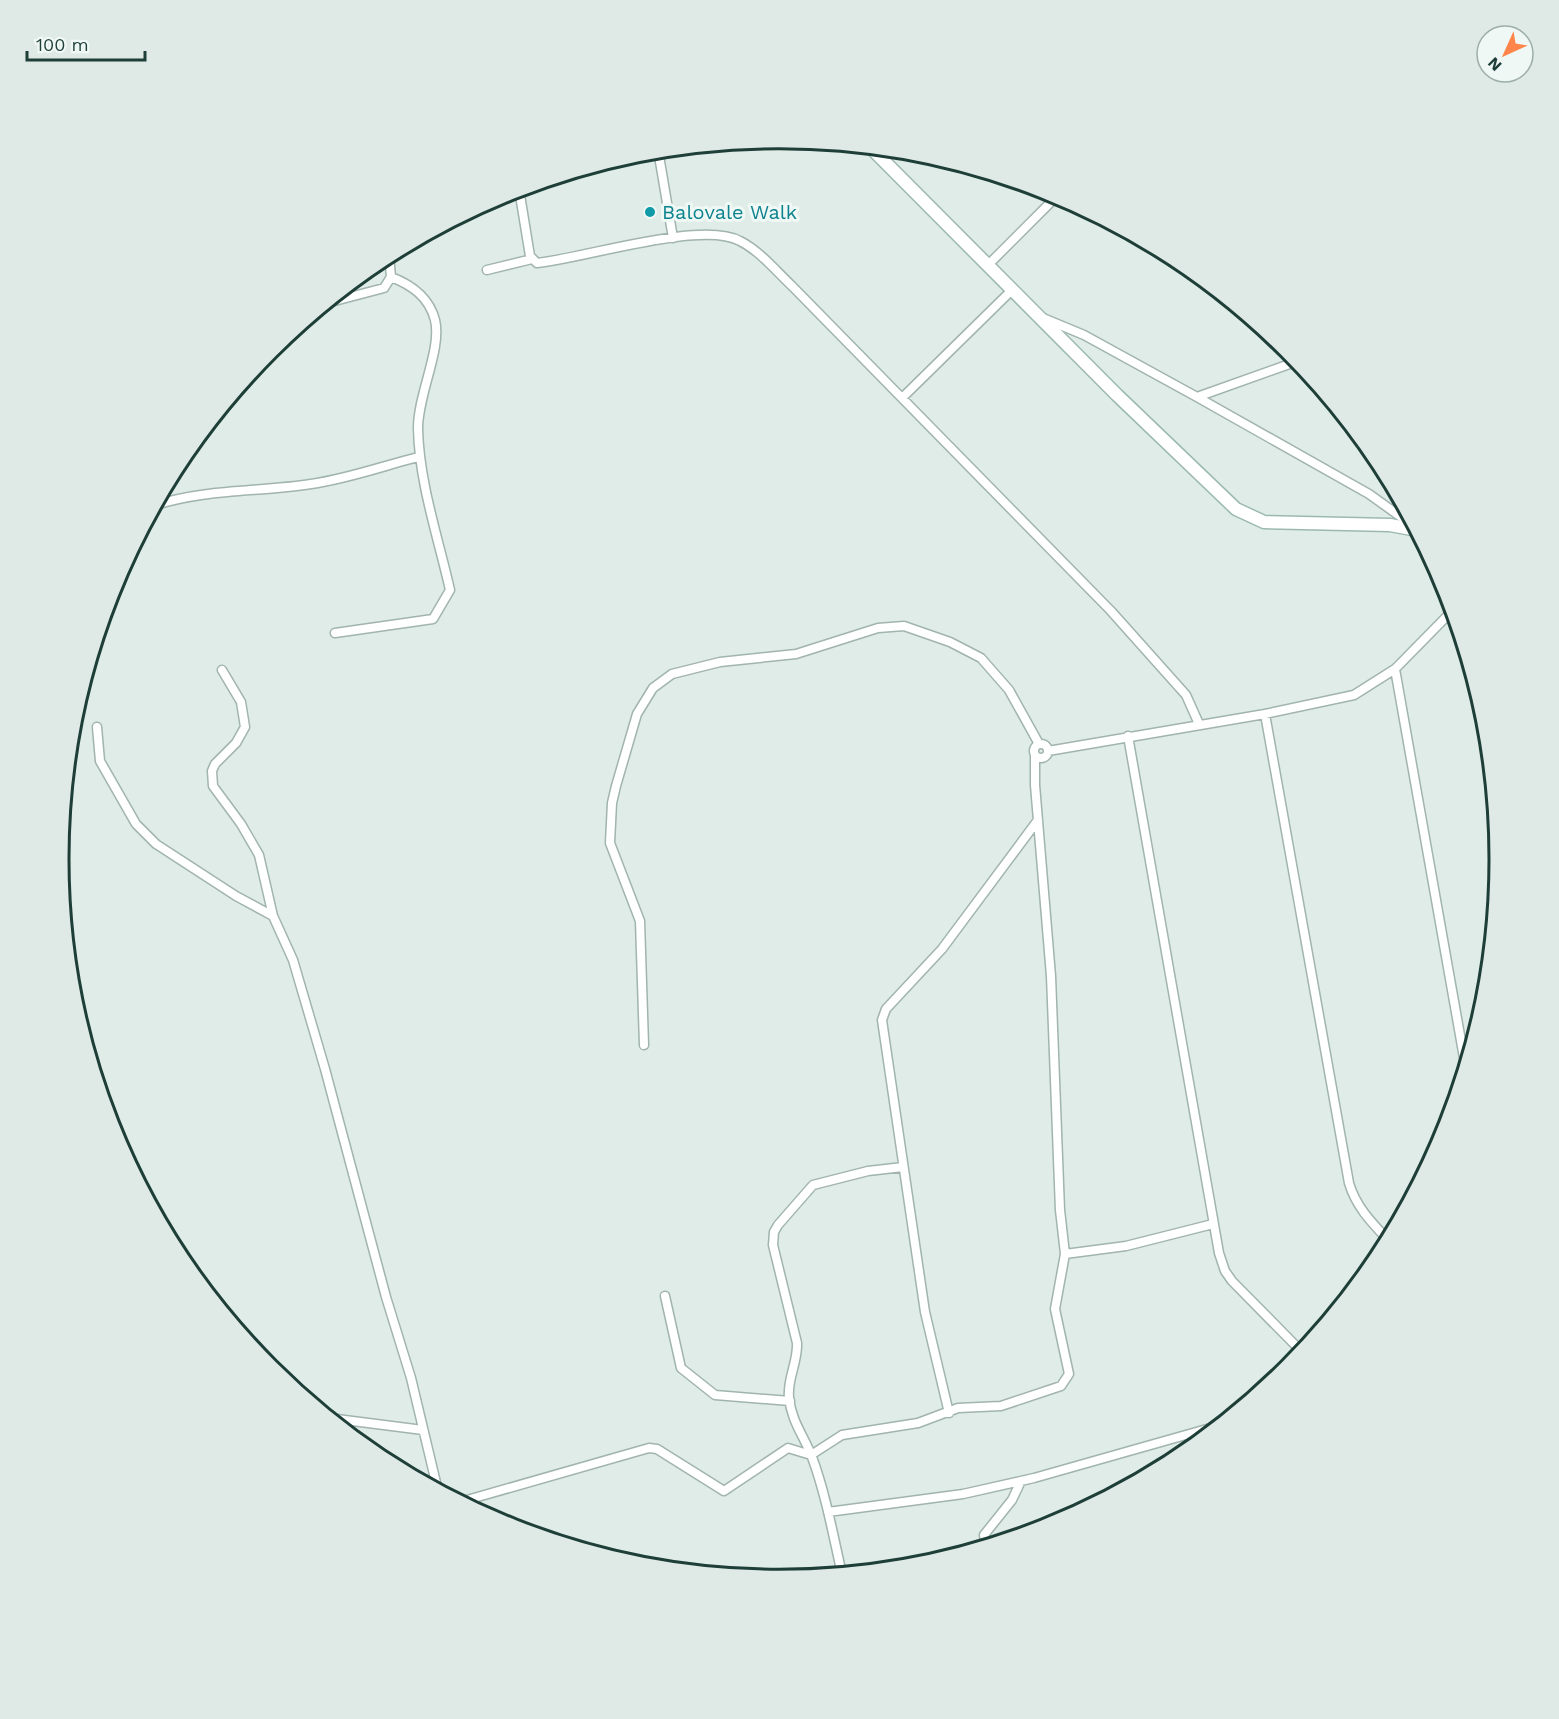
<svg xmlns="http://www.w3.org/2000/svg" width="1559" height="1719" font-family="'Work Sans',sans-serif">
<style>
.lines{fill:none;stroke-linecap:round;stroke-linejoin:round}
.street-casing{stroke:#a1b4af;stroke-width:11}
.secondary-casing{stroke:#9cb9b1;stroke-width:15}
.street{stroke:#fff;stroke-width:8}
.secondary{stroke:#fff;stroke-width:12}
.culture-dot{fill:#0f9aa8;stroke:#f0f8f5;stroke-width:2}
.labels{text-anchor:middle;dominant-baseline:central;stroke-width:6;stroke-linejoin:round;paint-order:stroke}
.culture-label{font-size:20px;fill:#0d838f;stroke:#f0f8f5;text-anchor:start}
.rim{fill:none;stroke:#1e3e38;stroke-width:3}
</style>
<rect width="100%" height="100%" fill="#dfece7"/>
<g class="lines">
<defs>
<path id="street" d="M658,150l15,88
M519,189l11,67 7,7c48,-5 165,-43 203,-22 20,10 36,30 52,45l319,325 75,84 13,29
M989,264l69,-69
M487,270l45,-11
M327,303l57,-15 7,-11 -2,-23
M1043,318l41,17 113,62 101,-36
M1197,397l172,97 46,33
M902,398l111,-109
M156,505c50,-16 103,-13 155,-21 36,-5 72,-18 107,-27
M335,633l98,-14 17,-29c-12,-53 -31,-108 -32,-162 0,-34 24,-79 17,-108 -6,-23 -23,-35 -44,-43
M1395,669l71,400
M222,670l19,32 4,25 -9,16 -21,21 -3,7 1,15 28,38 18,31 14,61 20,44 32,109 61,228 25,81 27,113
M1265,714l84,469c7,24 23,40 40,58
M97,727l3,34 36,63 20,20 80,52 37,20
M1128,736l91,517 6,18 7,10 71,72
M1034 751a7 7 0 1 1 14 0a7 7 0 1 1-14 0Z
M1048,751l217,-37 89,-19 41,-26 58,-59
M644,1045l-4,-124 -30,-78 2,-40 4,-17 21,-72 16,-26 19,-14 48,-12 76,-8 82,-26 26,-2 46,16 31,16 28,32 30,54
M1065,1254l61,-8 87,-22
M665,1296l16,72 34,27 75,6
M949,1413l-24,-101 -43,-292 4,-11 56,-60 96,-129
M329,1418l94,12
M811,1455l31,-20 76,-12 40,-15 43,-2 60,-20 8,-12 -14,-65 10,-55 -5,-44 -9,-234 -16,-191v-30
M460,1502l189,-54 8,1 67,42 64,-43 23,7
M828,1512l135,-18 71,-16 187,-53
M986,1547l-2,-12 28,-35 9,-19
M842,1574c-9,-39 -16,-79 -30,-117 -8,-21 -21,-36 -23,-60 -2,-18 9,-35 8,-54l-24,-98 1,-13 4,-7 35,-40 55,-14 35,-4"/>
<path id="secondary" d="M871,148l246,247 119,114 28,13 126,3 27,5"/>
</defs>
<!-- street casing -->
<use href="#street" class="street-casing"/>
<!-- secondary casing -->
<use href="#secondary" class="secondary-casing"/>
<!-- street -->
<use href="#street" class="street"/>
<!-- secondary -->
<use href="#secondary" class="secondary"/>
</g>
<!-- markers -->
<circle class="culture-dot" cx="650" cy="212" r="6"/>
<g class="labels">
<!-- culture labels -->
<g class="culture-label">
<text x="662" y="212">Balovale Walk</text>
</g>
</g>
<!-- crop -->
<path d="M0 0H1559V1719H0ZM69 859a710 710 0 1 1 1420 0a710 710 0 1 1-1420 0Z" fill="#dfe9e6" fill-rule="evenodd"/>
<path class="rim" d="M69 859a710 710 0 1 1 1420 0a710 710 0 1 1-1420 0Z"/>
<!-- north arrow -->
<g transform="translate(1505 54) rotate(225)"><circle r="28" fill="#f0f8f5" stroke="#9caea9" stroke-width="1.5"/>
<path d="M0-4.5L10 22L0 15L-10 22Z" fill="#ff854a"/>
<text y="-9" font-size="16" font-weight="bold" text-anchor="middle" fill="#1e3e38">N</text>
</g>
<!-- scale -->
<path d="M27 51v9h118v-9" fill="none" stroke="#1e3e38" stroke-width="3"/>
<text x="36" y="51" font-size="18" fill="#1e3e38" stroke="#f0f8f5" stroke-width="4.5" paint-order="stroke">100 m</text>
</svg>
